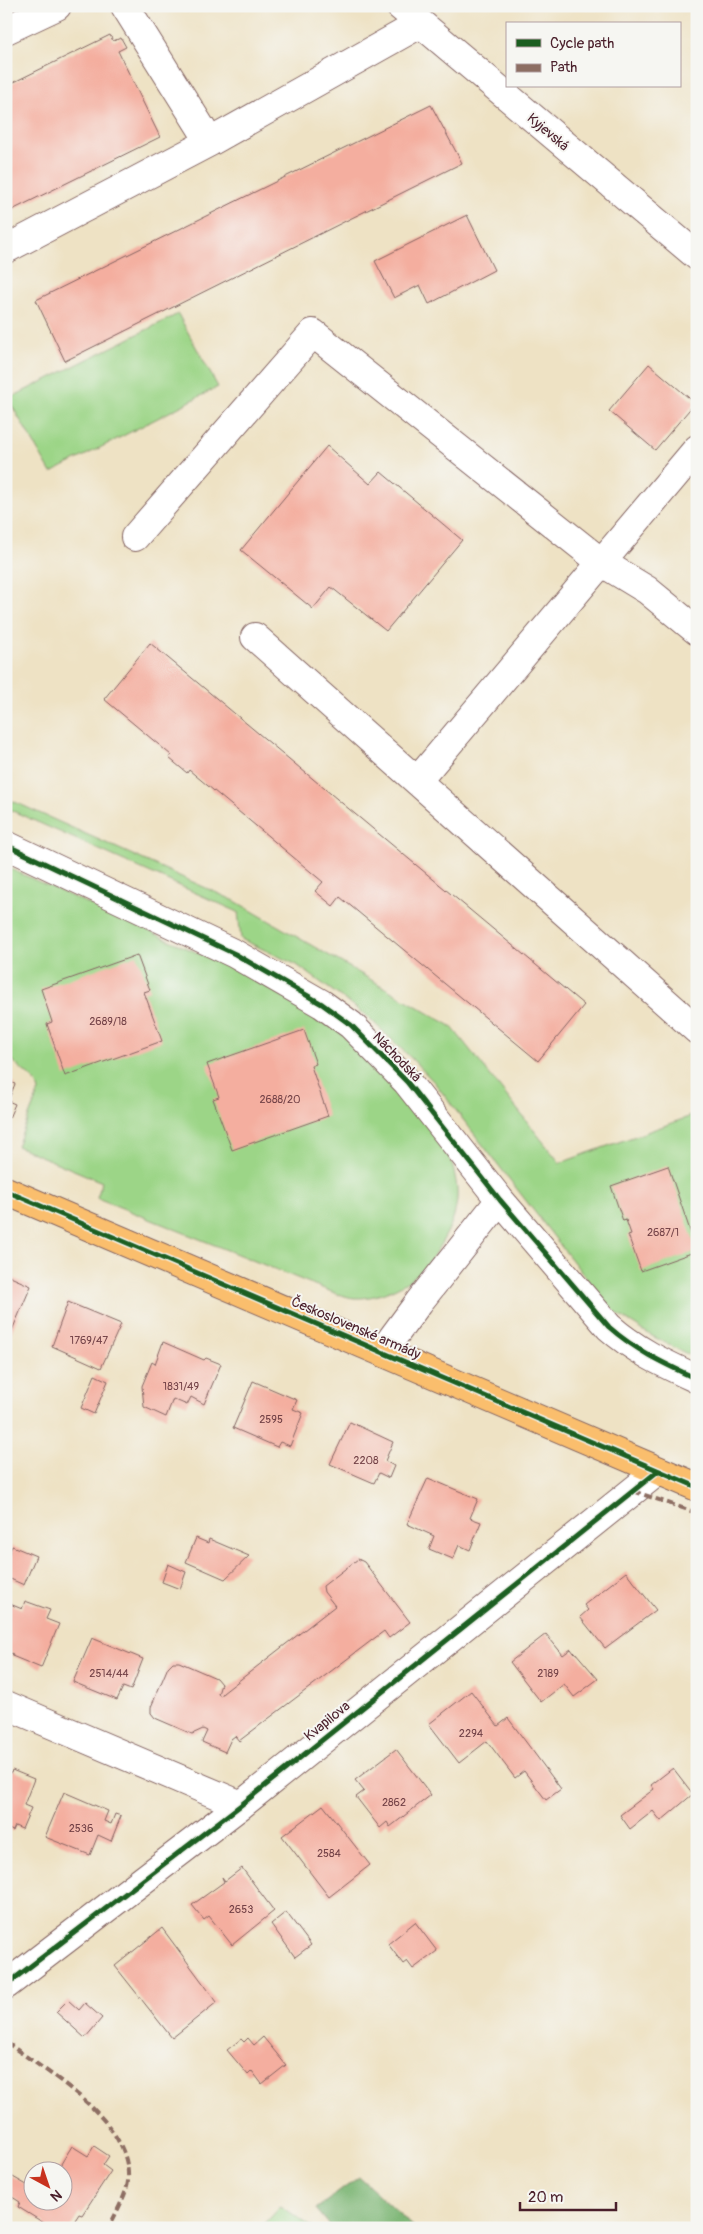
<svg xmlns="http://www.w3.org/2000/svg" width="703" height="2234" font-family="Pangolin,sans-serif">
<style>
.green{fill:#9cd587;stroke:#737a59}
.forest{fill:#7db674;stroke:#646a50}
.building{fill:#f4ae9f}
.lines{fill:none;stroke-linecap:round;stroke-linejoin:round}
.minor-casing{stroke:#836361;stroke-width:30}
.major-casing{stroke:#836361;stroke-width:30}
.minor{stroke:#fff;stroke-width:28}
.major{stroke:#fabe6d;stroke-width:28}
.quiet{stroke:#8d6e63;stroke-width:4;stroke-dasharray:8 4;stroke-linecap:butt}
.cycleway-casing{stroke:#f6f6f2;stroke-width:8}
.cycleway{stroke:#1b5e20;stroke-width:5}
.labels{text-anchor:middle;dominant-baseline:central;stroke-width:4;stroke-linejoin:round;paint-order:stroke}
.number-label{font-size:11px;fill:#744348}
.street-label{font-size:14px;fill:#4a1f2b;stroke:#f6f6f2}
</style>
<rect width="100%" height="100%" fill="#f6f6f2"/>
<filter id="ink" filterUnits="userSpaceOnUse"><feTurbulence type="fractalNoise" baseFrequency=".02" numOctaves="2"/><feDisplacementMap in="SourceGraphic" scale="10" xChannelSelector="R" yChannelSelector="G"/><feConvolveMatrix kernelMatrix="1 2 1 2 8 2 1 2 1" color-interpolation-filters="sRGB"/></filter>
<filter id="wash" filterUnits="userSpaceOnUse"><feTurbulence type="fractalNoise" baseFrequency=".0096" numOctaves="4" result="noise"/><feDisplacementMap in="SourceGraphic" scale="20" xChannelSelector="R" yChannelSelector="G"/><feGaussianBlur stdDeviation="1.12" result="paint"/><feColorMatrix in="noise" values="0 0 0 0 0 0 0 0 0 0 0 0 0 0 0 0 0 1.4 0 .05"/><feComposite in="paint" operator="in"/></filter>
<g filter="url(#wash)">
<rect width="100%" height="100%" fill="#eee2c4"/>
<!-- green -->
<path class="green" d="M178,314l40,73 -167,86 -43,-74z
M6,798l229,103 216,125 109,137 137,-49v245l-45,-23 -33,-21 -20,-20 -165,-213 -23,-24 -44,-42 -70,-51 -56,-26 -3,-27 -232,-104z
M6,867l288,129c44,28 84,68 118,107 8,10 18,19 25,29 11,17 18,37 20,57 2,28 -13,51 -28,73 -15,20 -48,37 -73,36 -7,0 -13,-3 -19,-4l-240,-96 5,-16 -85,-36 22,-55 -3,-9 -30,-27z
M281,2206l32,22h-52z"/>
<!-- forest -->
<path class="forest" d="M359,2177l56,51h-83l-16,-19z"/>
<g id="blocks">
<!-- building -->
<path class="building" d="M110,35l3,6 8,-3 5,9 -8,4 42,86 -154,76v-127z
M431,105l31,58 -397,198 -29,-61z
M467,215l27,55 -65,34 -9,-19 -26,13 -19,-37z
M649,364l46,39 -40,47 -46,-39z
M327,446l43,38 11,-12 81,68 -76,91 -55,-44 -18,22 -72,-59z
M150,643l434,362 -46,56 -198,-164 -7,9 -18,-15 8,-9 -134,-112 -2,3 -18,-15 2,-3 -67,-56z
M137,955l13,35 -6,2 18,49 -97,35 -18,-52 5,-2 -11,-33z
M304,1030l12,34 -5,2 17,50 -96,34 -19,-51 6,-2 -12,-33z
M6,1080l9,4 -7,17 7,3 -6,14 -3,-1z
M668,1166l29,85 -56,20 -13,-36 3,-1 -5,-14 -3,1 -12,-35z
M6,1275l25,11 -21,49 -4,-1z
M68,1302l53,22 -20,44 -49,-22z
M163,1342l41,18 2,-2 15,6 -17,40 -13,-7 -4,8 -14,-6 -7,18 -22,-10 -2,-21 10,-24 3,2z
M95,1375l13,6 -14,33 -13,-6z
M253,1381l44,19 -4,9 10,4 -13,33 -10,-4 -3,5 -44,-19z
M350,1422l43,20 -8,19 9,5 -5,12 -10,-5 -5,10 -44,-19z
M428,1478l50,21 -8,19 11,4 -11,28 -11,-5 -6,14 -24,-10 5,-13 -27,-12z
M196,1538l12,5 1,-4 40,17 -24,23 -39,-17z
M12,1546l24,10 -12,29 -18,-8v-17z
M358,1559l6,3 46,60 -21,16 -5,-7 -145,110 -4,-5 -4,3 -6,13 -23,-10 5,-11 -4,-2 -11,5 -37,-16 -4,-5v-6l17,-40 5,-5h6l37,16 5,6 -3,10 3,2 2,-3 112,-87 -11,-14 -1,-6z
M168,1564l18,8 -6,17 -18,-7z
M626,1572l30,38 -51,38 -25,-31 8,-7 -4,-5z
M25,1601l25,9 -4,9 13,5 -18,44 -29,-12 1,-2 -7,-3v-39l4,-8 12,5z
M546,1634l17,21 8,-6 3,4 1,-1 23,27 -24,18 -10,-13 -23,18 -31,-40z
M92,1638l51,21 -12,31 -8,-3 -6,13 -44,-18z
M471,1691l27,35 10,-8 53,71 -15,11 -22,-29 -9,7 -28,-37 -28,22 -30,-39z
M396,1749l35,46 -41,32 -3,-5 -7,6 -24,-31 8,-6 -9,-11z
M673,1768l20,26 -32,27 -8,-10 -23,18 -10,-14 34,-26 -3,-4z
M12,1770l22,9 -10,26 7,3 -9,21 -7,-3 -2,5 -7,-3v-57l5,2z
M64,1792l44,19 -4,10 7,3 4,-10 6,2 -10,25 -13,-6 -8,20 -45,-18z
M323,1805l47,60 -41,32 -47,-61z
M242,1868l32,43 -42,34 -23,-29 -5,4 -12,-15 32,-23 -2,-5 3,4z
M286,1912l25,33 -16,12 -24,-33z
M415,1922l22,29 -24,18 -6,-8 -4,3 -15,-20z
M162,1928l55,74 -45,36 -57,-72z
M68,2000l11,10 6,-7 17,15 -17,20 -29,-26z
M263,2037l23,28 -24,19 -10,-13 -4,4 -21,-25 14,-11 3,3 4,-4 6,7z
M72,2146l16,10 6,-10 15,10 -6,9 8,6 -29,44 -3,-1 -9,14h-29l3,-5 -26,-16 2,-5 -14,-9v-20l26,15v14h30v-30h-6z"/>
</g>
</g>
<g filter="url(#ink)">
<use href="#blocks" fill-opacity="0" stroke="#836361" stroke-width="1"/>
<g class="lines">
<defs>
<path id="minor" d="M125,6l85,136
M400,6l297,250
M6,30l51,-24
M6,249l204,-107 210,-118
M135,537l178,-204 288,229 46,28 50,41
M255,637l442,393
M418,780l279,-331
M6,845l229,109 87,50 29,21 56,57 93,118 109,127c27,24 56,37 88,52
M382,1352l37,-50 81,-102
M6,1705l235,100
M6,1985l235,-180 417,-334"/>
<path id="major" d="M6,1191l691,296"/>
</defs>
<!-- minor casing -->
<use href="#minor" class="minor-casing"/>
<!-- major casing -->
<use href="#major" class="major-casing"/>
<!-- minor -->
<use href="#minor" class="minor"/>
<!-- major -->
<use href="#major" class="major"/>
<!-- quiet -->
<path class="quiet" d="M633,1491l64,22
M6,2042c43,32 126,78 122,139 -1,13 -14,35 -19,47"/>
<defs>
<path id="cycleway" d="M6,845l229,109 87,50 29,21 56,57 93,118 109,127c27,24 56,37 88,52
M6,1191l691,296
M6,1985l235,-180 417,-334"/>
</defs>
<!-- cycleway casing -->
<use href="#cycleway" class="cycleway-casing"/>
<!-- cycleway -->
<use href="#cycleway" class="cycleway"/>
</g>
</g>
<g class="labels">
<!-- number labels -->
<g class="number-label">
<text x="108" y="1021">2689/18</text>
<text x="280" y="1099">2688/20</text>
<text x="663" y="1232">2687/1</text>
<text x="89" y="1340">1769/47</text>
<text x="181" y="1386">1831/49</text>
<text x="271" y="1419">2595</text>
<text x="366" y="1460">2208</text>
<text x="109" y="1673">2514/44</text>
<text x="548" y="1673">2189</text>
<text x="471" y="1733">2294</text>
<text x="394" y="1802">2862</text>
<text x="81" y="1828">2536</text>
<text x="329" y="1853">2584</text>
<text x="241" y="1909">2653</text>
</g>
<!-- street labels -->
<g class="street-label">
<text transform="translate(548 132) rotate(40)">Kyjevská</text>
<text transform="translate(397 1057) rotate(46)">Náchodská</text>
<text transform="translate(356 1328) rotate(23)">Československé armády</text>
<text transform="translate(327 1721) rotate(-39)">Kvapilova</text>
</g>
</g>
<!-- margin -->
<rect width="703" height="2234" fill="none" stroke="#f6f6f2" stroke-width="25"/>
<!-- legend -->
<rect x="506" y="22" width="175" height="65" fill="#f6f6f2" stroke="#b1a0a2"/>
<rect x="516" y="39" width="25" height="8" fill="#1b5e20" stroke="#b1a0a2"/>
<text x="550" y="48" font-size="15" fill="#4a1f2b">Cycle path</text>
<rect x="516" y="64" width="25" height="8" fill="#8d6e63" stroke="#b1a0a2"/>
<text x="550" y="72" font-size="15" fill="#4a1f2b">Path</text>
<!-- north arrow -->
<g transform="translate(48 2186) rotate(140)"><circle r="24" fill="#f6f6f2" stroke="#b1a0a2"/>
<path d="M0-4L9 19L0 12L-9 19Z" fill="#c8321e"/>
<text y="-8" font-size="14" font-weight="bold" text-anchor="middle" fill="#4a1f2b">N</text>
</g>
<!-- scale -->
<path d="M520 2202v8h96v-8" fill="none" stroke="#4a1f2b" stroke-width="2.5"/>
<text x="528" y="2202" font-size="15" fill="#4a1f2b" stroke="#f6f6f2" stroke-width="4" paint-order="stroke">20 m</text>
</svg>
